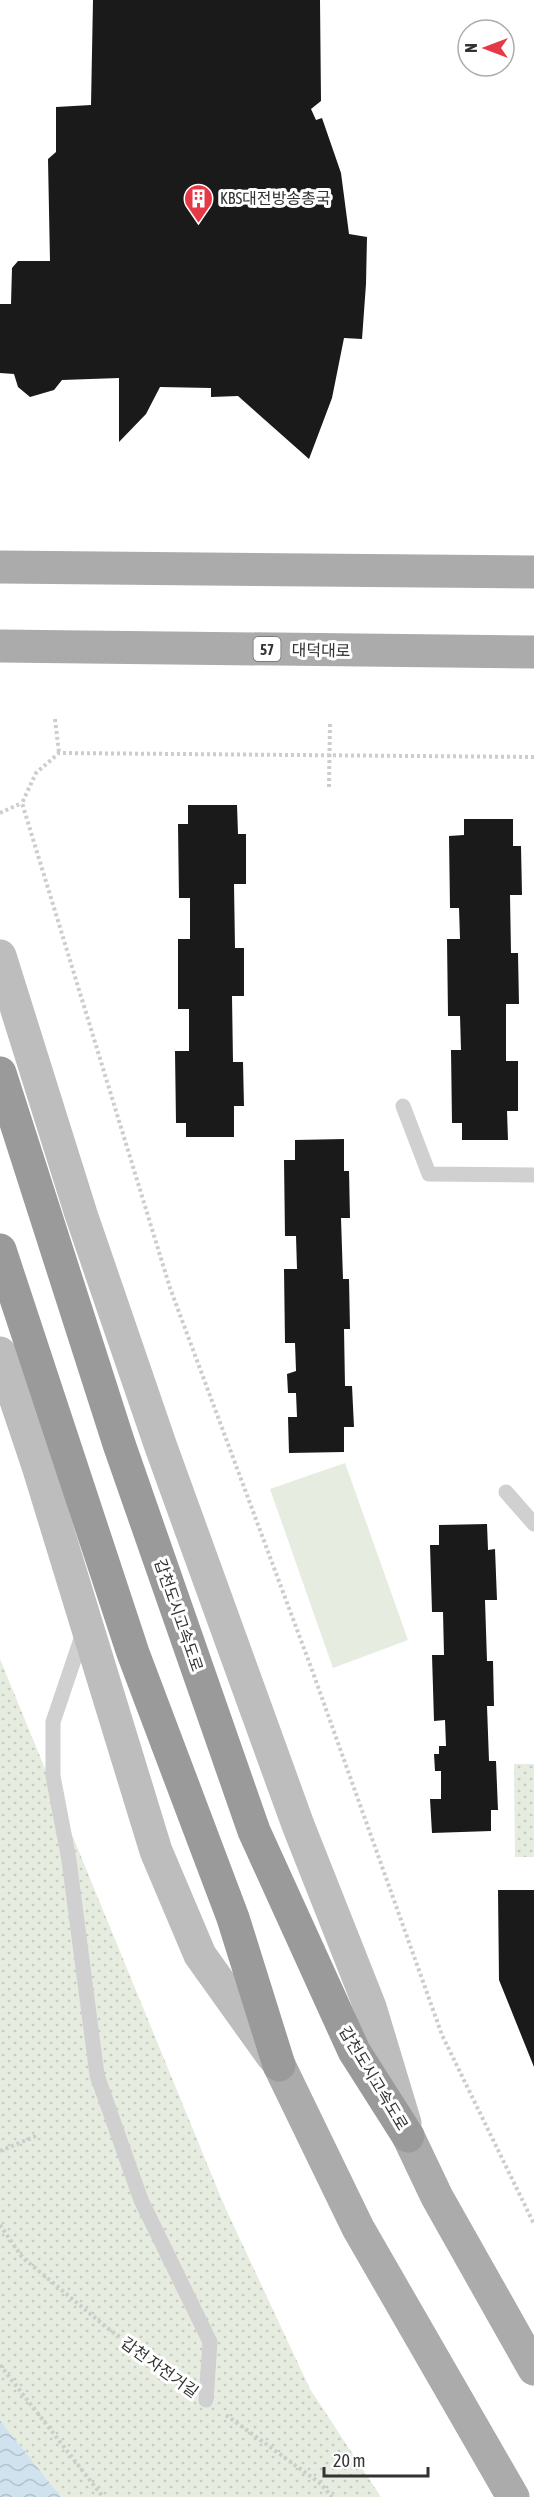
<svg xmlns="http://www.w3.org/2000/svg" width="534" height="2497" font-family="'Asap Condensed','Noto Sans KR',sans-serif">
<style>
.park{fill:url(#park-dots)}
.pitch{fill:#e6ecdf}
.water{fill:url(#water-waves)}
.building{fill:#1a1a1a}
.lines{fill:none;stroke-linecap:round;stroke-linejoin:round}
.path{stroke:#cdcdcd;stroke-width:4;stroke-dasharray:3 3;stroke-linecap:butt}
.lane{stroke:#d0d0d0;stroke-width:15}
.secondary{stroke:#bdbdbd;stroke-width:33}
.primary{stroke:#ababab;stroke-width:33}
.highway{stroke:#9a9a9a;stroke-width:33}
.labels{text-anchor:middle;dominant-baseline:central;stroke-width:6;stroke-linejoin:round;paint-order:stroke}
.shield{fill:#fff;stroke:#707070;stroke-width:1.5}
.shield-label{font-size:15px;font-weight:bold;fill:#333}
.poi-label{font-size:16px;fill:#333;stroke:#fff;text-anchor:start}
.street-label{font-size:16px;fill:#333;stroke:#fff}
</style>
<defs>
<pattern id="park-dots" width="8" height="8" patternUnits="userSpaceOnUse" patternTransform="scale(1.5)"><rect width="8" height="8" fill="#e6ecdf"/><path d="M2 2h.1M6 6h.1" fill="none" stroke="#c6cbc0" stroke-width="1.8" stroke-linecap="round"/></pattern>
<pattern id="water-waves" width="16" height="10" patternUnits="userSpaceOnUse" patternTransform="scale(1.5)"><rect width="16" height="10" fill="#cfe2ee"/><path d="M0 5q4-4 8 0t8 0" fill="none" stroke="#b2c2cd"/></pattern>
</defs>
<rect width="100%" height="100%" fill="#fff"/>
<!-- park -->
<path class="park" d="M0,1659l224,546 86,184 71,108h-320l-61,-77z
M514,1764h20v93h-19z"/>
<!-- pitch -->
<path class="pitch" d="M345,1463l63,177 -75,28 -63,-179z"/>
<!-- water -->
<path class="water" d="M0,2420l61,77h-61z"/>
<!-- building -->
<path class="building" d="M93,0h227l1,101 -10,8 5,11 6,-2 19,55 8,61 18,3 -1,47 -4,55 -18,-1 -12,60 -23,61 -71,-63 -27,1v-9l-51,-1 -14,27 -27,28v-64l-57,2 -8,10 -24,7 -12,-10 -4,-13 -14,-1v-69h11l1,-36 6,-7h32l-2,-102 8,-7v-45l35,-2z
M188,805h49l1,29h8v50h-12l1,64h9v48h-12l1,66h10l1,44h-10v31h-48v-14h-10l-1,-72h14v-42h-11v-70h12v-41h-11l-1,-74h10z
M464,819h49v27h8l1,49h-12l1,58h7l1,51h-13v57h12v50h-11l1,29h-46v-17h-10l-1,-73h10l-1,-34h-12l-1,-77h13l-1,-31h-9l-1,-72 15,-1z
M344,1139v32h5l1,47h-9l2,61h6l1,50h-6l1,57h7l2,41h-10v25l-55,1 -1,-36h9l-1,-24h-8l-1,-19 9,-3 -1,-28h-10l-1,-74h13l-1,-33h-11l-1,-76h11v-20z
M487,1524l1,26 7,-1 2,51h-12l2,61h6l1,45h-7l2,55h7l2,49h-7v21l-59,2 -2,-34h11v-28h-6l-1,-17h5v-8h7l-1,-26 -11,1 -2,-66h12l-1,-43h-11l-2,-67h9v-20z
M498,1890h36v177l-35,-87z"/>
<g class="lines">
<!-- path -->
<path class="path" d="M55,719l4,34
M534,757l-475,-4 -23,20 -14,30 148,485 142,382 130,365 92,189
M329,787l1,-66
M0,813l22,-10
M0,2151l36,-15
M0,2225l22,32 84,70 75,55
M0,2365l103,132
M226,2415l95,69 11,13"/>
<!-- lane -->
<path class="lane" d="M403,1106l26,68 105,1
M506,1492l28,32
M83,1633l-30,89v54l16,84 28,215 44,125 69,142 -4,58"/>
<!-- secondary -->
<path class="secondary" d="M0,956l81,258 80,233 137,378 72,182 35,116
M0,1353l38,113 118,385 44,104 73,102"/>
<!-- primary -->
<path class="primary" d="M0,567l534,5
M0,646l534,6
M279,2065l79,163 155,269
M408,2136l29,61 97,172"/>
<!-- highway -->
<path class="highway" d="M0,1073l119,371 135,387 100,220 54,85
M0,1250l133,403 100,265 46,147"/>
</g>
<!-- icons -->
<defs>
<symbol id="building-pin" viewBox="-11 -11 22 30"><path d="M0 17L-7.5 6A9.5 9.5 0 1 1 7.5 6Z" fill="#e63946" stroke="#fff"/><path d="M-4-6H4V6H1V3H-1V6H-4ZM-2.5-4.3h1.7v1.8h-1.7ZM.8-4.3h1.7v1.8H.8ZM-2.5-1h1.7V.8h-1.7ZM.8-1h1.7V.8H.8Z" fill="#fff"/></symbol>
</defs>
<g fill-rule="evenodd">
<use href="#building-pin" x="182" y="182" width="33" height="45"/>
</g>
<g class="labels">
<!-- shield labels -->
<rect class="shield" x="253.5" y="637" width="27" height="24" rx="4.5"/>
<g class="shield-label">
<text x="267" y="649">57</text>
</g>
<!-- poi labels -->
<g class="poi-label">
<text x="220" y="198">KBS대전방송총국</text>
</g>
<!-- street labels -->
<g class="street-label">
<text transform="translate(321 650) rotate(1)">대덕대로</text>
<text transform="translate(179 1615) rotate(71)">갑천도시고속도로</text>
<text transform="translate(374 2078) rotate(59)">갑천도시고속도로</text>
<text transform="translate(160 2367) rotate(36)">갑천 자전거길</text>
</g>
</g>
<!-- north arrow -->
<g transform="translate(486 48) rotate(270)"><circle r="28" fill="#ffffff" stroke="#adadad" stroke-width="1.5"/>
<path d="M0-4.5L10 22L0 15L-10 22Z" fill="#e63946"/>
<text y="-9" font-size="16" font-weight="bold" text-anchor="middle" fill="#333333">N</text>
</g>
<!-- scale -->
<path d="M324 2467v9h104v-9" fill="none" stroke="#333333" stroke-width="3"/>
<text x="333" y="2467" font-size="18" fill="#333333" stroke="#ffffff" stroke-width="4.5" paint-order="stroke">20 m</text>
</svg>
